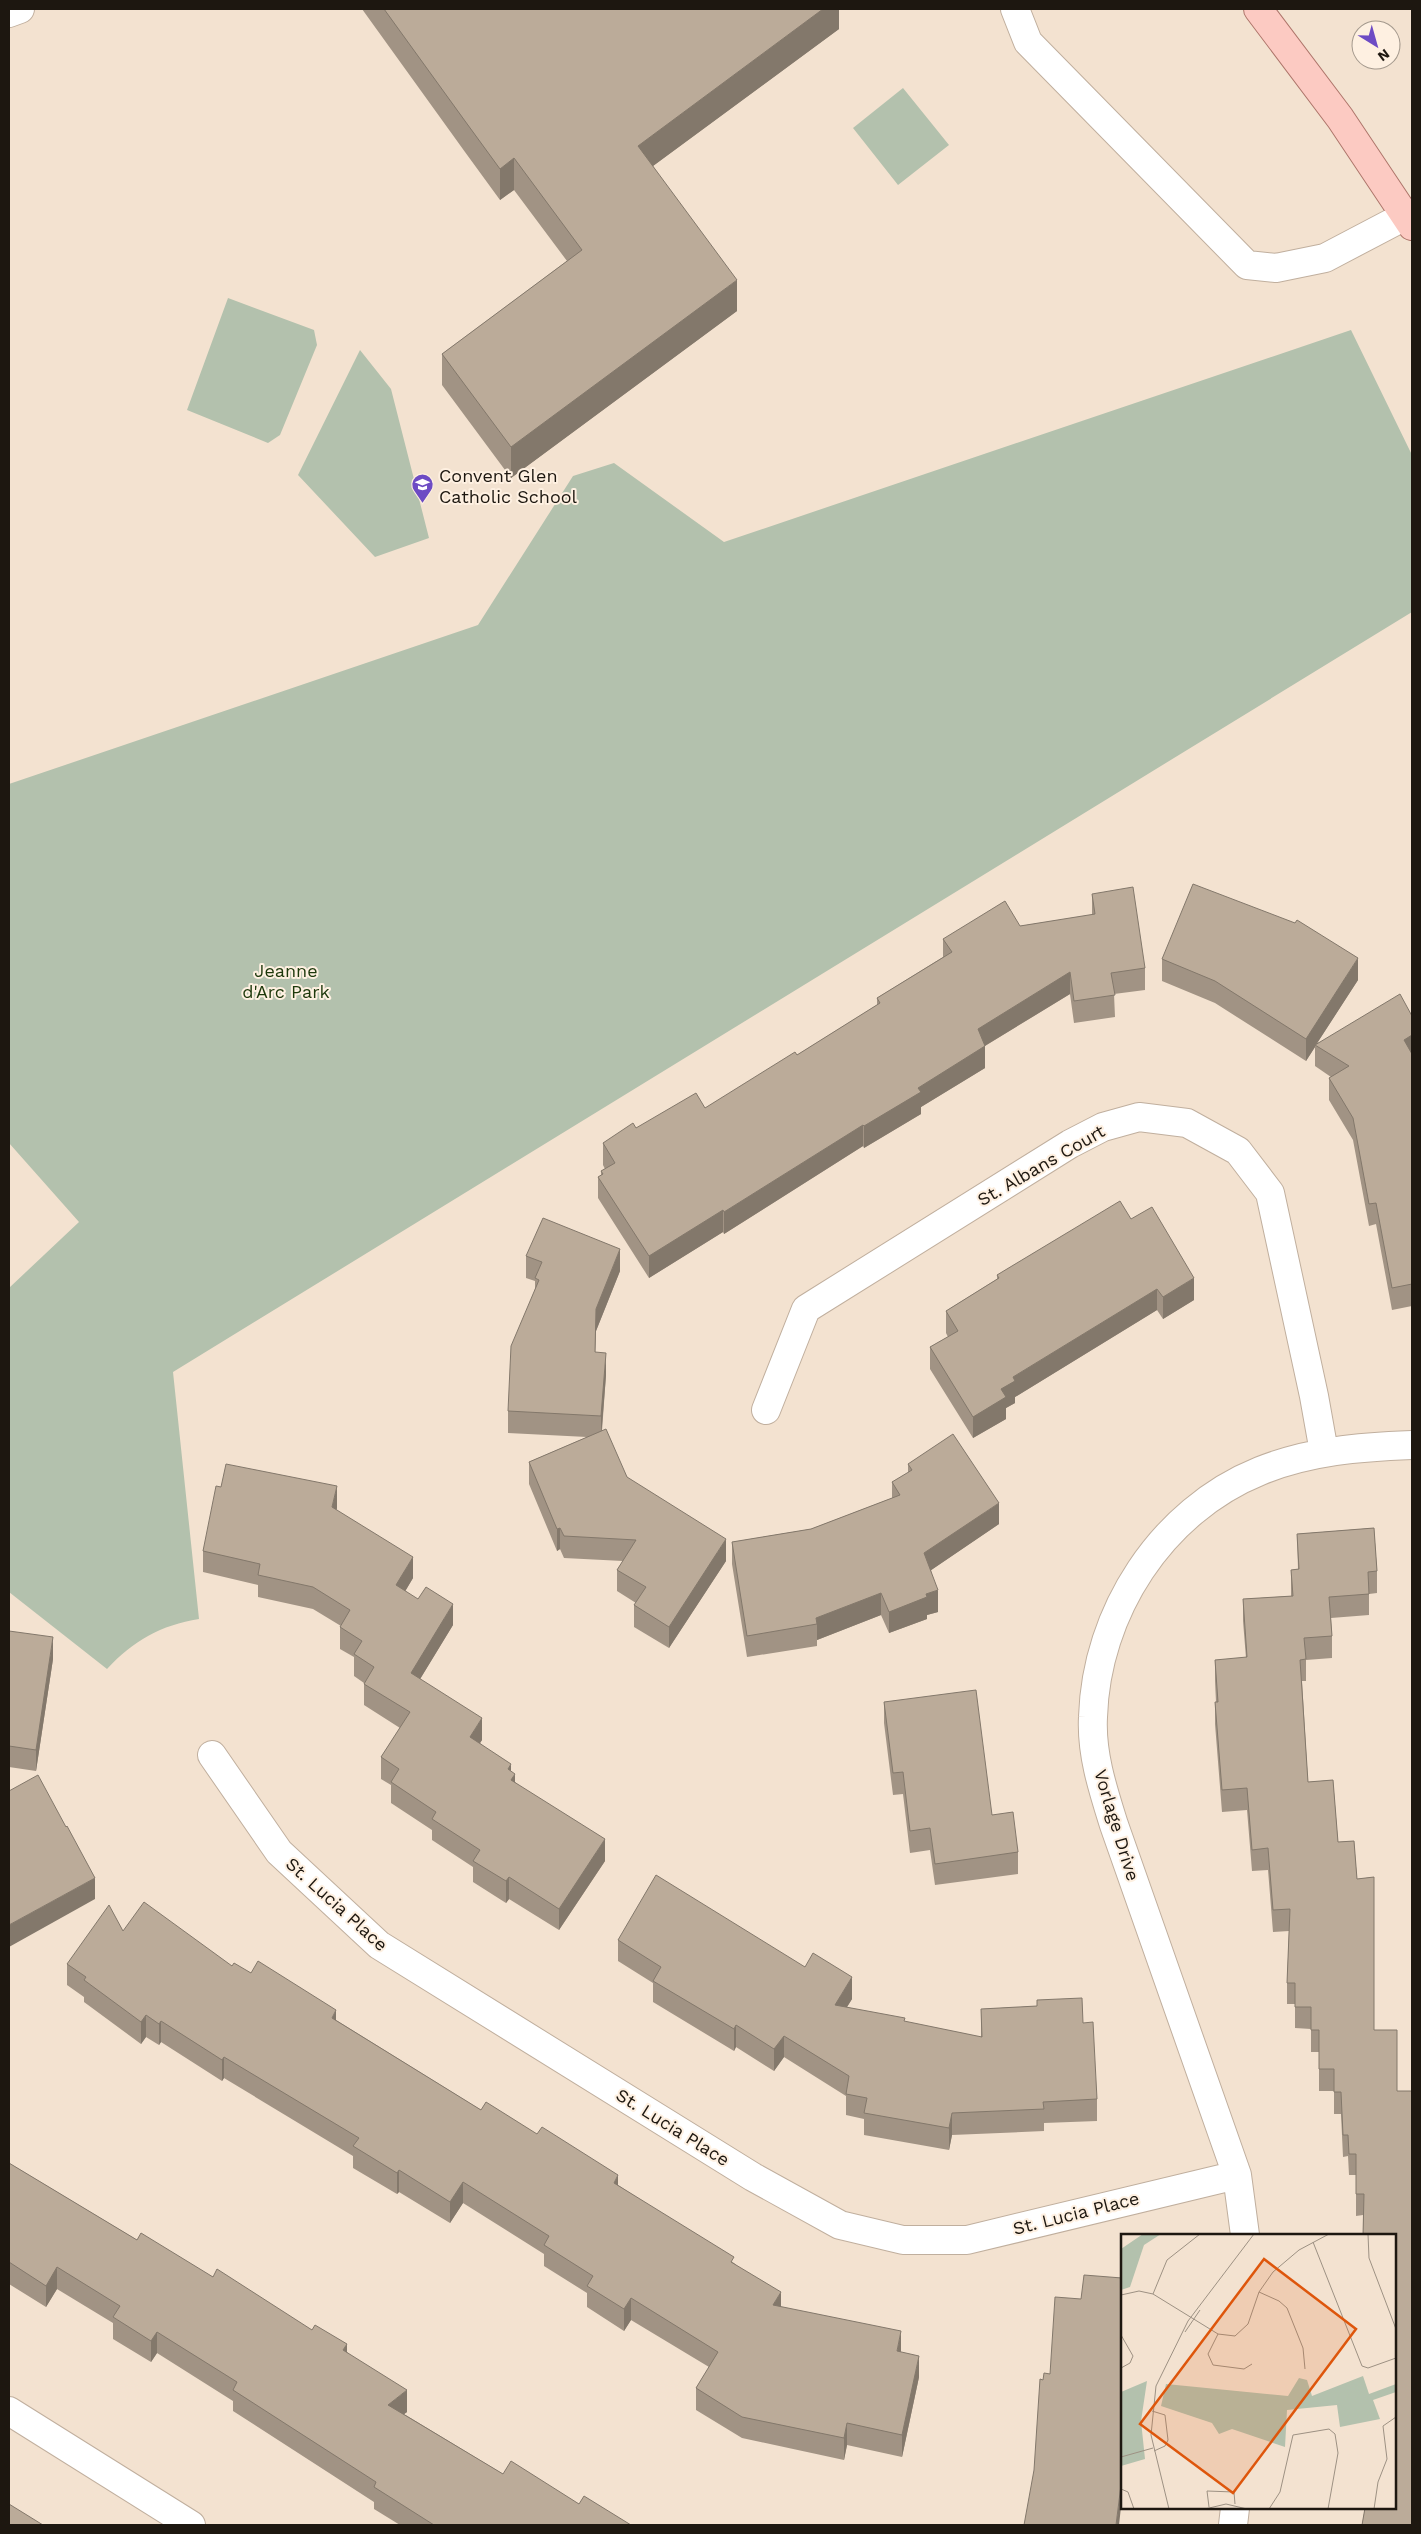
<svg xmlns="http://www.w3.org/2000/svg" width="1421" height="2534" font-family="'Work Sans',sans-serif">
<style>
.green{fill:#b3c1ad}
.lines{fill:none;stroke-linecap:round;stroke-linejoin:round}
.minor-casing{stroke:#c0af9e;stroke-width:30}
.major-casing{stroke:#ad756a;stroke-width:30}
.minor{stroke:#fff;stroke-width:28}
.major{stroke:#fccac2;stroke-width:28}
.wall{fill:#a19384}
.shaded-wall{fill:#83786b}
.building{fill:#bbab99;stroke:#83786b}
.labels{text-anchor:middle;dominant-baseline:central;stroke-width:4;stroke-linejoin:round;paint-order:stroke}
.poi-label{font-size:18px;fill:#1d1710;stroke:#fef0e1;text-anchor:start}
.park-label{font-size:18px;fill:#1d380b;stroke:#fef0e1}
.street-label{font-size:18px;fill:#1d1710;stroke:#fef0e1}
.inset-road{fill:none;stroke:#9d9183;stroke-width:1}
.view{fill:#de560c;fill-opacity:0.15;stroke:#de560c;stroke-width:2.5}
.inset-edge{fill:none;stroke:#1d1710;stroke-width:2.5}
</style>
<rect width="100%" height="100%" fill="#f3e2d0"/>
<!-- green -->
<path class="green" d="M903,88l46,57 -51,40 -45,-57z
M228,298l86,32 3,15 -37,90 -12,8 -81,-33z
M1351,330l61,125v157l-1239,760 26,247c-38,6 -66,22 -92,50l-98,-77v-304l70,-66 -70,-79v-359l469,-159 95,-149 41,-13 110,79z
M360,350l31,39 38,149 -54,19 -77,-82z"/>
<g class="lines">
<defs>
<path id="minor" d="M1015,9l13,33 219,223 29,3 49,-10 80,-42
M9,13l11,-4
M766,1410l40,-101 264,-165 33,-17 36,-10 48,6 51,28 32,42 44,203 10,56
M212,1755l67,97 100,93 374,232 87,48 63,15h64l270,-65
M1245,2235l-8,-60 -123,-350c-11,-35 -23,-71 -21,-108 3,-104 68,-206 167,-246 49,-20 100,-24 152,-26
M9,2411l182,114
M1233,2525l2,-17"/>
<path id="major" d="M1258,9l82,109 72,108"/>
</defs>
<!-- minor casing -->
<use href="#minor" class="minor-casing"/>
<!-- major casing -->
<use href="#major" class="major-casing"/>
<!-- minor -->
<use href="#minor" class="minor"/>
<!-- major -->
<use href="#major" class="major"/>
</g>
<!-- wall -->
<path class="wall" d="M362,9h477v20l-186,137 84,145 -226,167 -69,-93v-31l125,-93 -53,-71 -14,10 -35,-48z
M1092,894l53,74v22l-31,4 1,23 -41,6 -4,-29 -85,52v22l-64,39v7l-57,34 -1,-2 -139,88 -1,-2 -74,46 -51,-80v-21l3,-2v-4l4,-2 -2,-4v-22l33,-15 69,-20 92,-53 80,-50v-7l66,-41v-18l77,-13 72,-11z
M1162,959l196,21 -41,63 95,-27v290l-20,4 -16,-86 -7,2 -16,-86 -24,-40v-22l2,-1 -16,-11v-19l-9,14 -91,-58 -53,-22z
M1131,1219l63,81 -31,19 -6,-9 -142,87v6l-9,5v11l-33,19 -43,-69v-22l18,-10 -2,-4v-22l51,-32v-4z
M526,1256l94,15 -24,60 -1,21 11,23 -4,56 25,46 99,84 -57,87 -35,-21v-22l2,-2 -19,-12v-21l6,-9 -59,-3 -4,-9 -3,2 -28,-67v-22l58,-25 -79,-4v-22l27,-122v-8l-9,-3z
M908,1464l91,60 -68,46 7,42 -11,3v4l-38,14 -8,-18 -64,25v6l-70,11 -15,-93v-22l79,-13 81,-31v-16l16,-9z
M221,1487l116,21 -1,2 77,68 -8,13 48,34 -33,54 62,61 -2,3 31,28 4,11 90,79 -46,69 -50,-31 -3,4 -33,-21v-15l-41,-27v-10l-41,-27v-18l-10,-6v-22l19,-29 -36,-23v-22l-10,-7v-19l-14,-8v-22l1,-1 -28,-17 -55,-12v-12l-55,-13v-21z
M1374,1528l3,43v22l-8,1v21l-38,3 1,18v22l-26,2v21h-4l6,101 25,-2 5,62 16,-1 3,38 17,-2v153h23v61h15v434h-50l3,-17h30v-273h-32v-20l-7,1v-41h-7l-1,-19 -5,1 -2,-43h-7v-23h-15v-39h-8v-23l-16,-1v-24h-8v-21l2,-52 -16,1 -5,-62 -16,1 -5,-61 -25,2 -7,-88v-22h1l-1,-21v-21l31,-2 -3,-37v-22l48,-3v-26l7,-1 -1,-35z
M9,1631l44,28 -17,112 -27,-4z
M884,1702l108,113 26,37v22l-83,11 -5,-35 -20,3 -7,-59 -10,1 -9,-72z
M123,1931l109,35 19,7 85,47 145,90 137,75 116,78 47,44 120,45 18,25 -17,80 -55,-12 -3,15 -102,-22 -46,-28v-22l13,-21 -78,-47 -7,11 -37,-24v-14l-43,-27v-12l-81,-51 -13,20 -51,-31 -2,2 -44,-26v-12l-129,-78 -2,3 -61,-39 -2,3 -13,-8 -5,7 -57,-42v-5l-17,-12v-21z
M618,1940l234,59 -5,8 58,15 76,15v-28l56,-3 46,17 14,76v22l-53,2v8l-92,4 -3,15 -85,-15v-16l-18,-4v-19l-62,-39 -10,14 -38,-24 -2,4 -81,-49v-19l-35,-22z
M9,2163l128,77 76,37 134,75 60,60 -3,2 99,60 76,30 52,21h-231l-26,-16v-7l-141,-91v-10l-76,-48 -6,9 -38,-23v-16l-56,-34 -11,18 -37,-23z"/>
<!-- shaded-wall -->
<path class="shaded-wall" d="M823,9h16v20l-201,148v-31z
M514,158v32l-14,10v-31z
M737,280v31l-226,167v-31z
M1358,958v22l-42,65h-1v2l-9,14v-22z
M1070,972v22l-92,56v-21z
M1412,1035v21l-8,-16z
M985,1046v22l-64,39v7l-57,34v-22l54,-38z
M863,1125v21l-139,88v-22z
M723,1210v22l-74,46v-22z
M620,1249v22l-24,60 -1,43 1,-65z
M1194,1278v22l-31,19v-22z
M1157,1289v21l-142,87v6l-9,5v11l-33,19v-21l40,-40z
M606,1353v22l-5,63v-22z
M337,1486v22l-5,21v-22z
M999,1503v21l-75,51v-22z
M560,1528v21l-3,2v-22z
M726,1539v22l-57,87v-21z
M413,1557v21l-17,29v-22z
M938,1590v22l-11,3v4l-38,14v-21l37,-18z
M881,1593v22l-64,25v-16l-1,-6z
M453,1604v21l-42,69v-21z
M53,1637v22l-17,112v-21z
M482,1718v22l-12,18v-21z
M511,1764v21l-3,-16z
M515,1774v21l-4,-15z
M605,1839v22l-46,69v-21z
M509,1877v22l-3,4v-22z
M95,1878v21l-86,48v-22z
M852,1977v22l-17,27v-21z
M336,2010v22l-4,-14z
M146,2015v22l-5,7v-22z
M161,2021v21l-2,3v-21z
M736,2025v22l-2,4v-22z
M784,2036v21l-10,14v-22z
M224,2057v21l-2,3v-21z
M952,2113v22l-3,15v-22z
M399,2170v22l-2,2v-21z
M618,2175v22l-4,-14z
M463,2182v21l-13,20v-21z
M57,2267v22l-11,18v-21z
M781,2292v22l-8,-9z
M631,2298v22l-7,11v-22z
M901,2331v22l-4,-2z
M157,2332v21l-6,9v-21z
M347,2344v22l-4,-16z
M919,2356v21l-17,80v-22z
M407,2390v22l-19,14v-21z
M847,2423v22l-3,15v-22z
M1122,2477v21l-3,27h-3z"/>
<!-- building -->
<path class="building" d="M384,9h439l-185,137 99,134 -226,167 -69,-93 140,-104 -68,-92 -14,11 -35,-48z
M1193,884l102,39 2,-3 61,38 -52,81 -91,-58 -53,-22z
M1133,887l12,81 -34,5 4,22 -41,6 -4,-29 -92,57 7,17 -67,42 3,4 -57,34 -1,-1 -139,87 -1,-2 -74,46 -51,-79 5,-3 -2,-3 14,-8 -12,-20 30,-20 3,5 60,-35 9,15 90,-56 2,3 83,-52 -3,-5 75,-46 -9,-13 62,-38 15,25 75,-12 -3,-20z
M1400,994l12,22v19l-8,5 8,14v230l-20,4 -16,-85 -7,1 -16,-86 -24,-40 20,-12 -34,-21z
M1120,1201l11,18 21,-12 42,71 -31,19 -6,-8 -144,88 2,4 -14,8 5,8 -33,20 -43,-70 28,-16 -12,-20 53,-33 -2,-3z
M543,1218l77,31 -24,60 -1,43 11,1 -5,63 -93,-5 3,-65 28,-66 -4,-2 7,-16 -16,-6z
M606,1429l21,48 99,62 -57,88 -35,-22 12,-18 -29,-17 19,-30 -72,-4 -4,-8 -3,1 -28,-67z
M953,1434l46,69 -75,50 14,37 -12,4 1,3 -38,15 -8,-19 -65,25 1,6 -70,12 -15,-94 79,-13 89,-34 -8,-13 20,-12 -4,-6z
M226,1464l111,22 -5,21 81,50 -17,28 22,14 8,-12 27,17 -42,69 71,45 -12,19 41,27 -3,5 7,5 -4,6 94,59 -46,70 -50,-32 -3,4 -33,-20 7,-11 -48,-31 4,-7 -45,-30 8,-13 -18,-12 29,-45 -46,-28 10,-17 -20,-13 8,-13 -22,-14 10,-17 -37,-23 -55,-12 2,-11 -57,-13 13,-65 5,1z
M1374,1528l3,43 -9,1 1,22 -40,3 3,39 -28,2 2,21 -6,1 8,122 25,-2 5,62 16,-1 3,38 17,-2v153h23v61h15v434h-50l3,-17h30v-273h-32l1,-41h-8v-40h-7l-1,-19h-5l-2,-43h-7v-23h-15v-39h-8v-23h-16v-24h-8l3,-74 -17,1 -5,-62 -16,2 -5,-62 -25,2 -7,-88h3l-3,-42 32,-3 -4,-58 50,-3 -2,-26 8,-1 -2,-35z
M9,1631l44,6 -17,113 -27,-4z
M976,1690l16,125 21,-3 5,40 -83,12 -5,-36 -20,3 -7,-59 -10,1 -9,-71z
M38,1775l28,52 1,-1 28,52 -86,47v-134z
M656,1875l149,92 8,-14 39,24 -17,28 70,13 -1,3 78,16 -1,-28 56,-3v-6l45,-2 1,25 10,-1 4,77 -54,3 1,7 -92,4 -3,15 -85,-15 3,-15 -21,-4 3,-18 -65,-40 -10,13 -38,-24 -2,4 -81,-48 8,-14 -43,-27z
M144,1902l88,64 2,-3 17,10 7,-12 78,49 -4,8 149,92 5,-8 51,32 5,-7 76,48 -4,8 120,74 -3,5 50,30 -8,13 128,26 -4,20 22,5 -17,79 -55,-12 -3,15 -102,-21 -46,-29 22,-36 -87,-54 -7,11 -37,-23 6,-10 -49,-31 5,-9 -86,-54 -13,20 -51,-32 -2,3 -44,-27 6,-8 -135,-81 -2,3 -61,-39 -2,3 -13,-9 -5,7 -57,-42 2,-3 -19,-13 42,-59 14,26z
M9,2163l128,77 4,-7 72,44 4,-8 95,61 3,-5 32,19 -4,6 64,40 -19,15 115,69 8,-13 68,43 5,-8 47,29h-197l-60,-38 2,-5 -143,-92 4,-8 -80,-50 -6,9 -38,-24 7,-11 -63,-39 -11,19 -37,-24z
M1084,2275l38,3v199l-6,48h-92l10,-55 6,-91 3,1 1,-7 6,1 5,-77 26,2z
M9,2504l34,21h-34z"/>
<!-- icons -->
<defs>
<symbol id="school-pin" viewBox="-11 -11 22 30"><path d="M0 17L-7.5 6A9.5 9.5 0 1 1 7.5 6Z" fill="#6d4bc4" stroke="#fef0e1"/><path d="M0-5L7-2L0 1L-7-2ZM-4 1L0 2.5L4 1V4Q0 6-4 4Z" fill="#fff"/></symbol>
</defs>
<g fill-rule="evenodd">
<use href="#school-pin" x="410" y="472" width="25" height="34"/>
</g>
<g class="labels">
<!-- poi labels -->
<g class="poi-label">
<text x="439" y="475">Convent Glen<tspan x="439" dy="21">Catholic School</tspan></text>
</g>
<!-- park labels -->
<g class="park-label">
<text x="286" y="970">Jeanne<tspan x="286" dy="21">d'Arc Park</tspan></text>
</g>
<!-- street labels -->
<g class="street-label">
<text transform="translate(1041 1165) rotate(-30)">St. Albans Court</text>
<text transform="translate(1117 1825) rotate(73)">Vorlage Drive</text>
<text transform="translate(337 1904) rotate(42)">St. Lucia Place</text>
<text transform="translate(673 2127) rotate(32)">St. Lucia Place</text>
<text transform="translate(1076 2213) rotate(-14)">St. Lucia Place</text>
</g>
</g>
<!-- overview -->
<g transform="translate(1121 2234)">
<rect width="275" height="275" fill="#f3e2d0"/>
<path d="M22,0h18l-17,11 -14,42 -9,3v-41zM242,142l6,18 27,-10v8l-23,8 7,19 -40,8 -3,-22 -50,5 -2,37 -53,-18 -13,5 -7,-11 -51,-17 5,-22 122,12 11,-18 8,2 5,16zM26,147l-6,40 4,38 -24,7v-74z" fill="#b3c1ad"/>
<path class="inset-road" d="M247,0l1,24 27,71M192,8l49,124 6,2 28,-10M138,58l20,9 8,7 16,40 2,21M32,60l14,-34 33,-26M0,61l18,-4 14,3 65,40 17,2 13,-12 11,-32 14,-20 26,-22 30,-16M64,98l15,-22M97,100l-10,20 5,11 31,4 8,-5M0,101l12,21 -3,7 -9,5M31,177l13,4 3,25 -3,6 -11,5M0,223l32,-9M0,255l7,3 6,17M88,273l-2,-16 27,1 1,12M48,275l-18,-74 5,-49 32,-65 66,-87M84,275l21,-5 21,5M148,275l11,-17 13,-57 36,-6 6,5 3,19 -10,56M253,275l4,-27 9,-23 -4,-33 13,-9"/>
<path class="view" d="M143,25l92,70 -123,164 -93,-69z"/>
<rect width="275" height="275" class="inset-edge"/>
</g>
<!-- border -->
<rect width="1421" height="2534" fill="none" stroke="#1d1710" stroke-width="20"/>
<!-- north arrow -->
<g transform="translate(1376 45) rotate(143)"><circle r="24" fill="#fef0e1" stroke="#a4998d"/>
<path d="M0-4L9 19L0 12L-9 19Z" fill="#6d4bc4"/>
<text y="-8" font-size="14" font-weight="bold" text-anchor="middle" fill="#1d1710">N</text>
</g>
</svg>
